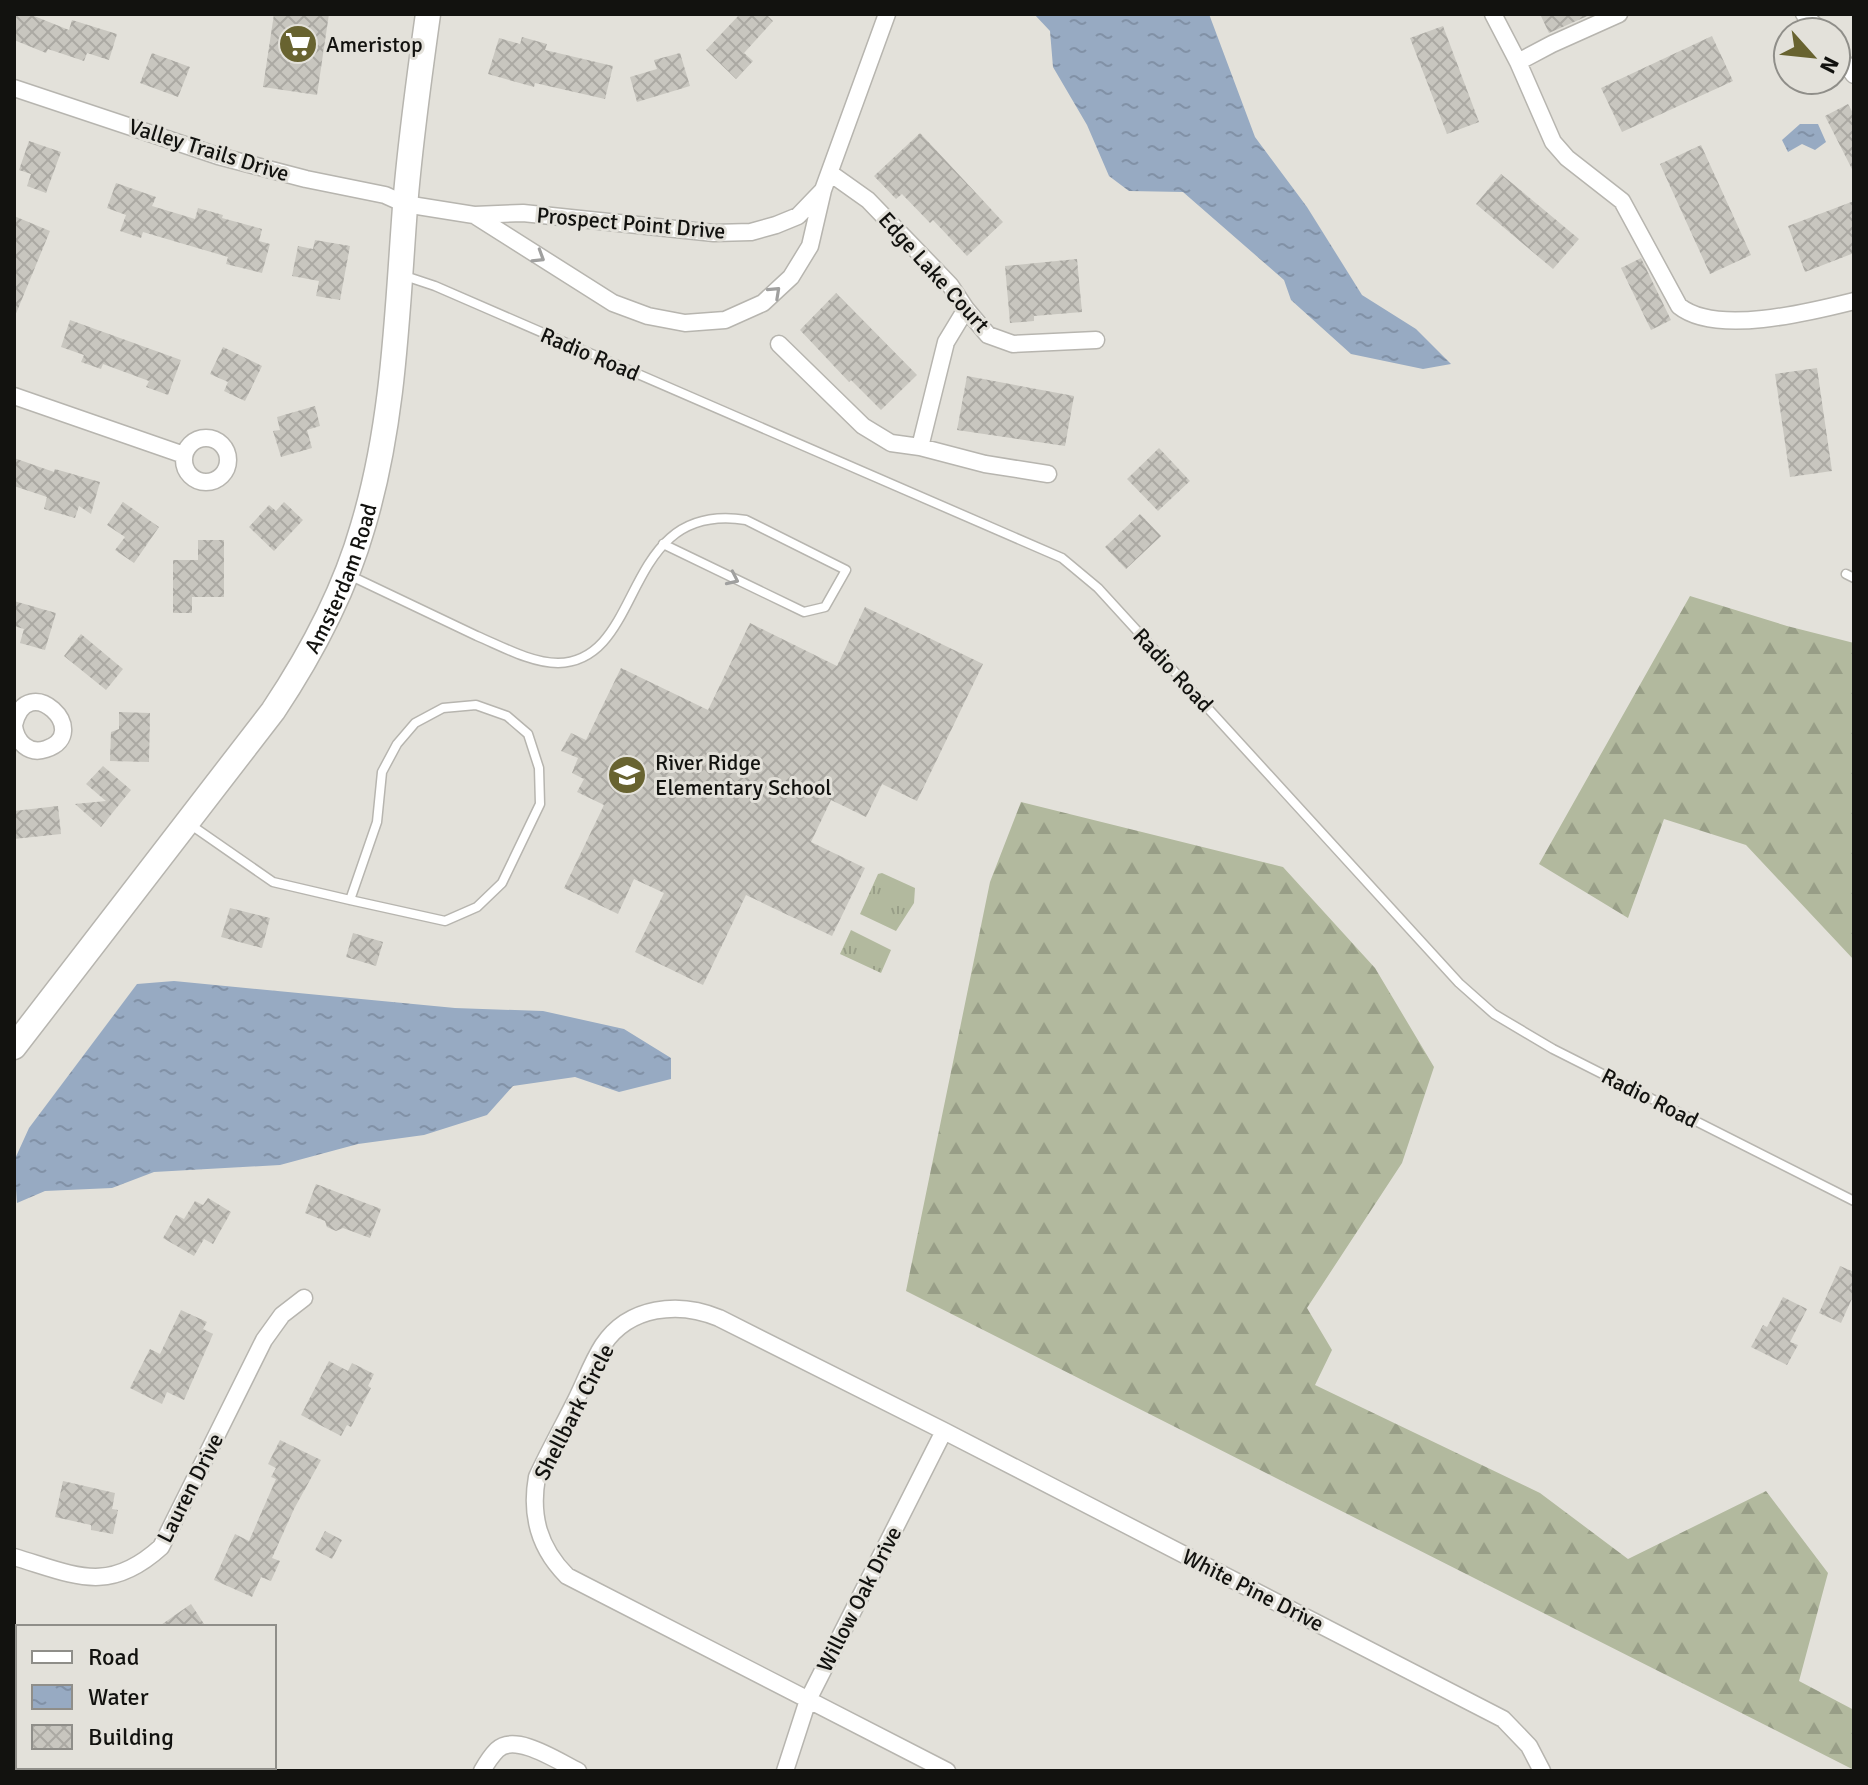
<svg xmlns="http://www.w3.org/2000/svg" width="1868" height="1785" font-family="Signika,sans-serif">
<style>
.grass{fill:url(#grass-tufts)}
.forest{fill:url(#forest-firs)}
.water{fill:url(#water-ripples)}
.building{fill:url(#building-cross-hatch)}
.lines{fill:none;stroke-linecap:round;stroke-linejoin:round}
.lane-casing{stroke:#b7b5af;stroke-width:11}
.street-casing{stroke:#b7b5af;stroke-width:19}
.secondary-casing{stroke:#b7b5af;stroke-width:27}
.lane{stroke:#fff;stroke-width:8}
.street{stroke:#fff;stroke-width:16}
.secondary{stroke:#fff;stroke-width:24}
.oneway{stroke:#a0a09f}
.labels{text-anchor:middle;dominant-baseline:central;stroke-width:6;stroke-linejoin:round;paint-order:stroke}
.poi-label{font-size:22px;fill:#12120f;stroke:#e3e1da;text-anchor:start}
.street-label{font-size:22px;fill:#12120f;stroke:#e3e1da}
</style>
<defs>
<pattern id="grass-tufts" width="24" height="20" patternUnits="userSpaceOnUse" patternTransform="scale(2)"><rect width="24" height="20" fill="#b2b99e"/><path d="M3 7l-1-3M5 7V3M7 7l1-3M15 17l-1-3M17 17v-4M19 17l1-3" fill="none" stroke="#989e87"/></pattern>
<pattern id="forest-firs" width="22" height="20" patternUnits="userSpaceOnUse" patternTransform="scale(2)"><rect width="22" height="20" fill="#b2b99e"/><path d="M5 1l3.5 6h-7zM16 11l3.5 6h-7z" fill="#989e87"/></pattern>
<pattern id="water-ripples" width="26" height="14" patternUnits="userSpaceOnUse" patternTransform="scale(2)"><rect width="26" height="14" fill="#97aac2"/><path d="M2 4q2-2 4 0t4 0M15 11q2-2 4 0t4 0" fill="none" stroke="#8191a6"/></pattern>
<pattern id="building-cross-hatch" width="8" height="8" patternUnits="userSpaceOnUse" patternTransform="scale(2)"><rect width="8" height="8" fill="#c8c6bf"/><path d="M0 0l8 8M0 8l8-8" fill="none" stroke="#aba9a3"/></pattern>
</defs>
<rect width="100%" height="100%" fill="#e3e1da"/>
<!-- grass -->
<path class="grass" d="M882,873l33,15 -1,15 -18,28 -36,-17 18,-40z
M851,930l40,20 -10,23 -41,-19z"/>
<!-- forest -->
<path class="forest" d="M1690,596l97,30 67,17v317l-108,-115 -82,-26 -36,99 -89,-54z
M1021,802l262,65 92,101 59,99 -32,96 -95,145 25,42 -17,35 225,108 88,66 138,-68 62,82 -29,108 55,29v60l-948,-479 84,-409z"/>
<!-- water -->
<path class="water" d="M1034,14h175l46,123 52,70 55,88 54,34 35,35 -28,5 -72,-15 -60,-54 -7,-20 -101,-88 -54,-1 -20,-15 -22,-51 -34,-58 -3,-36z
M1800,124h18l8,18 -11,8 -13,-6 -14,8 -6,-12z
M174,981l281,27 88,3 81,18 47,29v21l-52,13 -44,-15 -62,9 -26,29 -63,20 -66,9 -78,21 -126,7 -42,16 -67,3 -28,12 -3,-42 15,-33 108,-144z"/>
<!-- building -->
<path class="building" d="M14,14h15l40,16 3,-10 45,14 -8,26 -22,-7 -3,8 -36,-12 -2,4 -32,-13z
M274,14h55l-12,81 -54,-8z
M740,14h26l7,7 -29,32 9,8 -17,18 -30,-29z
M1540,14h52l-43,19z
M1443,26l36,96 -32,12 -37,-96z
M1712,36l21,45 -111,51 -21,-44z
M522,37l25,7 -2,6 68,16 -8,33 -70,-16 -1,4 -46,-13 11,-36 21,6z
M152,53l38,14 -12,30 -38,-14z
M680,53l10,33 -53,16 -7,-25 27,-8 -3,-9z
M1848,104l6,11v58l-29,-57z
M920,133l83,89 -36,34 -34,-36 -3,3 -28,-29 -6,5 -22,-23z
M29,141l32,11 -15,41 -19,-7 4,-12 -12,-4z
M1701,145l50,110 -41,19 -50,-110z
M1501,174l78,65 -26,30 -77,-65z
M116,183l40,14 -4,9 43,13 3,-11 25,7 -1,3 40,11 -3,12 11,3 -8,29 -36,-9 2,-7 -85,-25 -2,6 -21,-7 6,-16 -19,-7z
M1854,201v52l-49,19 -17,-46z
M14,216l36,15 -35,85h-1z
M315,240l35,6 -10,54 -24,-4 3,-15 -27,-5 6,-30 15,3z
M1641,258l30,62 -20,10 -30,-62z
M1077,259l5,53 -48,4v5l-24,2 -5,-57z
M836,293l81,82 -36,35 -30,-30 -2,2 -49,-52z
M70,320l111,40 -13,35 -22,-8 3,-6 -46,-17 -2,5 -20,-7 3,-7 -23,-8z
M223,347l39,19 -17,35 -21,-10 4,-9 -18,-8z
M1817,368l15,103 -42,6 -15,-103z
M967,376l107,20 -9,50 -108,-16z
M315,406l5,20 -13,4 5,18 -31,9 -8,-26 7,-1 -3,-13z
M1159,448l31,33 -32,30 -31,-32z
M14,458l40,14 1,-3 45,13 -9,32 -12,-8 -4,12 -31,-9 3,-12 -33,-11z
M123,502l36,25 -25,36 -19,-13 10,-13 -18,-12z
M284,502l19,18 -29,31 -25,-24 20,-22 7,6z
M1140,514l21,22 -35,33 -21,-22z
M198,540h26v57h-32v16h-19v-53h25z
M14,601l42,12 -11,37 -25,-7 4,-14 -10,-3z
M865,607l118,57 -66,137 -35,-17 -16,33 -35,-17 -20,42 54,26 -33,68 -86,-41 -43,90 -68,-33 29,-59 -30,-14 -16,35 -54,-26 40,-83 -27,-13 7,-13 -12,-6 6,-15 -17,-7 10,-18 15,7 35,-72 87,42 42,-87 87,43z
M81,634l42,35 -17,21 -42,-34z
M119,712l31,1 -1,49 -39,-1 1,-29 8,-3z
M103,766l28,24 -30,37 -26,-23 31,-3 -20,-17z
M58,806l3,28 -47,5v-28z
M230,908l40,10 -8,30 -41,-11z
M353,933l30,9 -7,24 -30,-9z
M316,1184l65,25 -11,29 -27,-10 -7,3 -9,-4 -2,-6 -20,-8z
M208,1198l23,14 -18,32 -9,-5 -10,17 -31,-18 13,-23 8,4 11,-18 8,4z
M1840,1266l14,6v22l-13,29 -22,-10z
M1783,1297l24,12 -17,33 8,3 -11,20 -36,-18 12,-22 4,2z
M181,1310l26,12 -4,7 10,5 -29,66 -17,-8 -5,12 -32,-16 20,-39 10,5z
M329,1361l19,10 4,-8 22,11 -6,12 3,2 -20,39 -4,-2 -6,11 -40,-21z
M280,1440l41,20 -27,49 -22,49 8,3 -9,20 -10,-4 -9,20 -38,-17 21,-46 14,7 27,-62 -5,-2 5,-9 -8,-4z
M63,1481l52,12 -3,16 6,1 -5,24 -22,-4v-5l-36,-8z
M325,1531l17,9 -10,19 -17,-9z
M191,1604l15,23h-48z"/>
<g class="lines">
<defs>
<path id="lane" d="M403,279l8,-1 24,8 627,272 36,30 361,395 35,31 59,35 301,152
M1846,574l8,4
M351,576c42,20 84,40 126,60 24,10 54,27 81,27 89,-2 61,-163 188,-143l100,50 -21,37 -21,5 -141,-68
M191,825l82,57 77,18 95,21 32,-14 25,-24 38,-79 -1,-36 -11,-34 -21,-18 -31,-11 -33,3 -28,15 -18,21 -15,28 -5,50 -27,78"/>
<path id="street" d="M1493,14l25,48 35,80 14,16 55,43 57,105c37,30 131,6 175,-5
M1804,14l17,18
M1836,52l18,23
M1518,62l34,-18 67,-30
M14,88l204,68 88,23 79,16 20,9 69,11 49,-2 191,20 37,-1 25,-7 22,-9 25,-26
M830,173l38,27 82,85 16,24 22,26 25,9 83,-4
M474,215l139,88 35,13 37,7 40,-3 38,-17 28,-26 19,-31 13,-56 64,-176
M779,344l84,82 28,17 29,4 65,17 63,10
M14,396l170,59
M184 460a22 22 0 1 1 44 0a22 22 0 1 1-44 0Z
M920,447l26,-105 20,-33
M14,725c13,-57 80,8 32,24 -17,6 -30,-7 -32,-23
M14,1557c61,18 94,38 147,-10l103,-207 18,-25 22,-17
M482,1771c4,-7 9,-15 15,-21 18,-18 62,12 81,21
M785,1771l23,-71 136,-269
M947,1771l-380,-195c-28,-28 -37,-60 -30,-99 12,-26 26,-51 39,-77 9,-18 16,-38 27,-55 26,-39 76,-44 116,-27l225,113 559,288 26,27 13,25"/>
<g id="secondary">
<path id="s1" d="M14,1047l259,-336c38,-57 71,-118 90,-185 31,-103 34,-212 42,-319 5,-65 14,-129 23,-193"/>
</g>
</defs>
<!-- lane casing -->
<use href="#lane" class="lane-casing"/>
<!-- street casing -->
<use href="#street" class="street-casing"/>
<!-- secondary casing -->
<use href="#secondary" class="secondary-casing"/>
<!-- lane -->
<use href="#lane" class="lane"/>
<!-- street -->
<use href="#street" class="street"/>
<!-- secondary -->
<use href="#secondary" class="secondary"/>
</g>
<!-- one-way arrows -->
<defs><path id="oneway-chevron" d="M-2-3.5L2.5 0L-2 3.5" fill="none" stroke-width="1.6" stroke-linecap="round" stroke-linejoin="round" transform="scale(2)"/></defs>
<g class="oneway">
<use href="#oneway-chevron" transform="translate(539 257) rotate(32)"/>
<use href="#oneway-chevron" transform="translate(775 292) rotate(-43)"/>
<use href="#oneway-chevron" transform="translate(733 579) rotate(25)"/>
</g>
<!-- icons -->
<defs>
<symbol id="supermarket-disc" viewBox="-11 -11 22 22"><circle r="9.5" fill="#686330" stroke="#e3e1da"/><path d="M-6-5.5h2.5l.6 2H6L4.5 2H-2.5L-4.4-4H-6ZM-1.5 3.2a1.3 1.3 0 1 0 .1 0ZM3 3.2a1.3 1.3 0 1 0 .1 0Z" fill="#fff"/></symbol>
<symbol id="school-disc" viewBox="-11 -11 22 22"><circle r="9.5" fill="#686330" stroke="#e3e1da"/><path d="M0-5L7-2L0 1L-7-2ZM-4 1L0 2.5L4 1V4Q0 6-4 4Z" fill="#fff"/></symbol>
</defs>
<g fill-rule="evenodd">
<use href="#supermarket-disc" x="276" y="22" width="44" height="44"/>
<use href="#school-disc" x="605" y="753" width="44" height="44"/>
</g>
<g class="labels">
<!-- poi labels -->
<g class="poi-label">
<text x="326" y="44">Ameristop</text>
<text x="655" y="762">River Ridge<tspan x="655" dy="25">Elementary School</tspan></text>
</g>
<!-- street labels -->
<g class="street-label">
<text transform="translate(209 150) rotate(17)">Valley Trails Drive</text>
<text transform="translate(631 223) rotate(5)">Prospect Point Drive</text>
<text transform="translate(934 272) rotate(48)">Edge Lake Court</text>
<text transform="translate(590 354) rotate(23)">Radio Road</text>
<text stroke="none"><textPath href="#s1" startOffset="574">Amsterdam Road</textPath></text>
<text transform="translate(1173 670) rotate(47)">Radio Road</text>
<text transform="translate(1650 1098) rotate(27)">Radio Road</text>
<text transform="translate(574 1412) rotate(-63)">Shellbark Circle</text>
<text transform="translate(190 1488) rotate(-63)">Lauren Drive</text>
<text transform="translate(1253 1590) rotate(27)">White Pine Drive</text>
<text transform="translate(859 1599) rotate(-63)">Willow Oak Drive</text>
</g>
</g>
<!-- border -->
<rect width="1868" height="1785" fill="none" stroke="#12120f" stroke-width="32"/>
<!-- legend -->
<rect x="16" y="1625" width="260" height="144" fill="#e3e1da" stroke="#8f8e89" stroke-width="2"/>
<rect x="32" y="1651" width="40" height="12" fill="#ffffff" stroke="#8f8e89" stroke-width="2"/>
<text x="88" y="1665" font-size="24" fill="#12120f">Road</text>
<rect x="32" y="1685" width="40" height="24" fill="url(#water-ripples)" stroke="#8f8e89" stroke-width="2"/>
<text x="88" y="1705" font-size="24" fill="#12120f">Water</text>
<rect x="32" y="1725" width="40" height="24" fill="url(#building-cross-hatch)" stroke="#8f8e89" stroke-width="2"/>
<text x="88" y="1745" font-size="24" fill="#12120f">Building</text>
<!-- north arrow -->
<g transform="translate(1812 56) rotate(117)"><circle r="38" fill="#e3e1da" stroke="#8f8e89" stroke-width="2"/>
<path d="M0-6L14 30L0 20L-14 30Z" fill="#686330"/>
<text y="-12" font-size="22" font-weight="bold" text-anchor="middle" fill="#12120f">N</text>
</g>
</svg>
